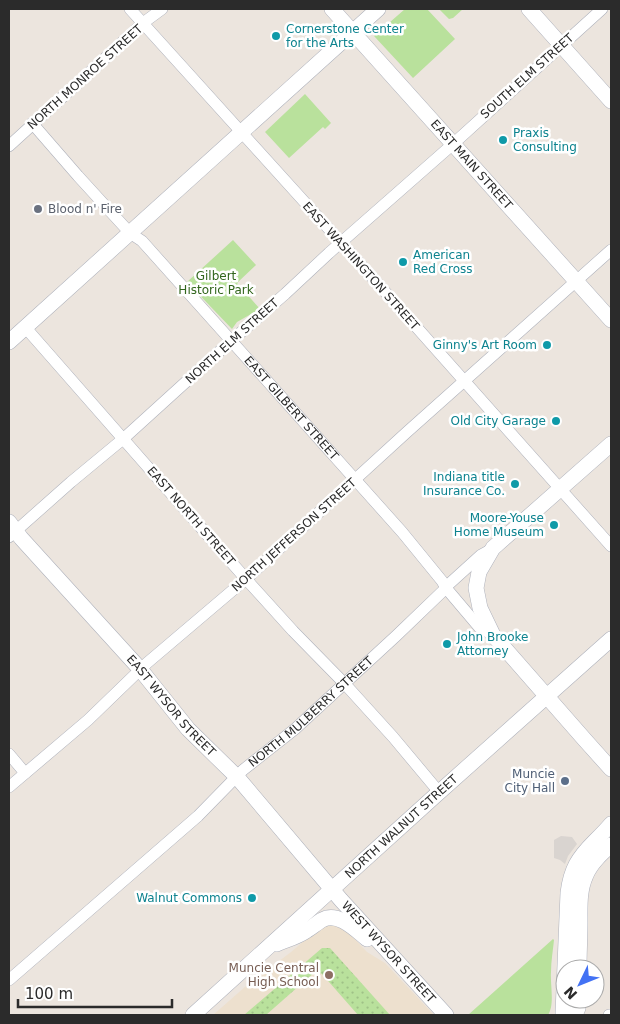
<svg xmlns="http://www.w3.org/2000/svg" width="620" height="1024" font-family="'DejaVu Sans',sans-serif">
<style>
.education{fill:#ede0ce}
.grass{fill:url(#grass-dots)}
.park{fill:#b9e19c}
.plaza{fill:#d9d4d0}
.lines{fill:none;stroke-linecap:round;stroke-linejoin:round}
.street-casing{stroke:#aeb1bb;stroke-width:12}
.secondary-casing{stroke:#aeb1bb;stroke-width:16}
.street{stroke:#fff;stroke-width:11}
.secondary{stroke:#fff;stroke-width:15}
.culture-dot{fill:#0f9aa8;stroke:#fff;stroke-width:2}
.worship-dot{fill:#6b7280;stroke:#fff;stroke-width:2}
.service-dot{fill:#5c6f8a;stroke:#fff;stroke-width:2}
.education-dot{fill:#8d6e63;stroke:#fff;stroke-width:2}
.labels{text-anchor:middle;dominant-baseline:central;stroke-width:5;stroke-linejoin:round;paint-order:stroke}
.culture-label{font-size:12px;fill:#0d838f;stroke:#fff;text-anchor:end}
.street-label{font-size:12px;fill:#2b2b2b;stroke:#fff}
.worship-label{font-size:12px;fill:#5b616d;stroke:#fff;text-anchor:start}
.park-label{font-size:12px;fill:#32661d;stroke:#fff}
.service-label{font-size:12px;fill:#4e5e75;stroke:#fff;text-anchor:end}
.education-label{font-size:12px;fill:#785e54;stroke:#fff;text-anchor:end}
</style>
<defs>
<pattern id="grass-dots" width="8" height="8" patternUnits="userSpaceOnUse" patternTransform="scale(1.25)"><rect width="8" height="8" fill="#b9e19c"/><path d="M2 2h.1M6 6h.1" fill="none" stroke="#9fc187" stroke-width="1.8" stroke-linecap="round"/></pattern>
</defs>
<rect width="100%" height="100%" fill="#ece5de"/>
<!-- education -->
<path class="education" d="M328,925h6l13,6 20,21 18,11 49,52h-221l33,-29 45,-34 26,-22z"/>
<!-- grass -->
<path class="grass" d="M322,948h8l60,67h-32l-36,-41 -6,-3 -50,44h-22z"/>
<!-- park -->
<path class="park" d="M405,9h22l28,30 -42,39 -39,-42z
M439,9h24l-10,9 -4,1z
M305,94l26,29 -6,6 -2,-2 -34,31 -24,-26z
M233,240l23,25 -19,18 23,26 -23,13 -5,7 -45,-47z
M553,939l1,1c-1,10 -3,21 -3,32 -1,12 4,33 -3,43h-80z"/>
<!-- plaza -->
<path class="plaza" d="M561,836l11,1 5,7 -9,12 -3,8 -5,-4 -6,-2v-18z"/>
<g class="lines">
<defs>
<g id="street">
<path d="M130,9l217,240 264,297"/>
<path id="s1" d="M32,123l46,53 52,57 12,8 260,291 40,49 4,7 33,39 14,8"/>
<path d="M9,146l92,-84 42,-39 19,-14"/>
<path d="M25,327l221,252 47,52 51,52 49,54 46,55"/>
<path d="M9,537l62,-55 52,-43 108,-98 54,-47 44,-41 124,-109 149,-135"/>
<path d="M9,754l16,19"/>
<path d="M9,787l79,-67 59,-57 99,-84 161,-147 204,-182"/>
<path id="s2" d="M9,980l189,-164 45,-46 52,-41 101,-93 50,-48 3,-4 32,-29 11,-6"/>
<path d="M609,1015h2"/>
</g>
<g id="secondary">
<path id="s3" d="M332,9l279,311"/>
<path d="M529,9l82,92"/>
<path d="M9,342l369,-333"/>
<path d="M611,444l-118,104 -14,24 -3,16 4,20 13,27 92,105 26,29"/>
<path id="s4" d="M9,522l12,16 119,131 48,60 49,48 104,123 105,115"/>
<path d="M277,944c9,-4 20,-7 29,-13 5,-3 11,-8 16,-11 16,-9 34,10 45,19"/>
<path d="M579,969c0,-16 1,-32 1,-47 0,-16 -1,-32 6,-47 5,-12 15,-21 25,-30"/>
<path id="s5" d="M193,1015l243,-220 175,-156"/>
<path d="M564,1015l-1,-2 5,-120c3,-24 10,-35 27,-52 6,-6 11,-11 16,-17"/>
<path d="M575,1015l3,-7v-9"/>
</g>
</defs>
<!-- street casing -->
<use href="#street" class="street-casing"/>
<!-- secondary casing -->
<use href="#secondary" class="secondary-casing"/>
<!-- street -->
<use href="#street" class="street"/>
<!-- secondary -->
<use href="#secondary" class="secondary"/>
</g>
<!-- markers -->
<g class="culture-dot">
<circle cx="276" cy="36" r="5"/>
<circle cx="503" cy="140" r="5"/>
<circle cx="403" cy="262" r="5"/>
<circle cx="547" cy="345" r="5"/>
<circle cx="556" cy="421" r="5"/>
<circle cx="515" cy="484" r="5"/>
<circle cx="554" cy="525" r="5"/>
<circle cx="447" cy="644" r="5"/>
<circle cx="252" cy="898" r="5"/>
</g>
<circle class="worship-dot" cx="38" cy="209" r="5"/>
<circle class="service-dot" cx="565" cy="781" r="5"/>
<circle class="education-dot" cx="329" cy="975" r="5"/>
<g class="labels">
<!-- culture labels -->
<g class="culture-label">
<text x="286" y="29" text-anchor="start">Cornerstone Center<tspan x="286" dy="14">for the Arts</tspan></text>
<text x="513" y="133" text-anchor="start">Praxis<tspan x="513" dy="14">Consulting</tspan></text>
<text x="413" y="255" text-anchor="start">American<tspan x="413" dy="14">Red Cross</tspan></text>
<text x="537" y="345">Ginny's Art Room</text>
<text x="546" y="421">Old City Garage</text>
<text x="505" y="477">Indiana title<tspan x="505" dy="14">Insurance Co.</tspan></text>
<text x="544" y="518">Moore-Youse<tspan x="544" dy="14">Home Museum</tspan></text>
<text x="457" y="637" text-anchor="start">John Brooke<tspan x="457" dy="14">Attorney</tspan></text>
<text x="242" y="898">Walnut Commons</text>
</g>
<!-- street labels -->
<g class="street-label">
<text transform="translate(527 76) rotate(-42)">SOUTH ELM STREET</text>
<text transform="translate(85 77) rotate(-42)">NORTH MONROE STREET</text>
<text stroke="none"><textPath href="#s3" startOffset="209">EAST MAIN STREET</textPath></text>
<text transform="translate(361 266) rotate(48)">EAST WASHINGTON STREET</text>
<text transform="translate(232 341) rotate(-42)">NORTH ELM STREET</text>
<text stroke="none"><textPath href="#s1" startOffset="386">EAST GILBERT STREET</textPath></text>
<text transform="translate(191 516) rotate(49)">EAST NORTH STREET</text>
<text transform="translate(294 535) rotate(-42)">NORTH JEFFERSON STREET</text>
<text stroke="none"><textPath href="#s4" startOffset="245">EAST WYSOR STREET</textPath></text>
<text stroke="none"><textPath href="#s2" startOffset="404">NORTH MULBERRY STREET</textPath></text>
<text stroke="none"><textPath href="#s5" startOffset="281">NORTH WALNUT STREET</textPath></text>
<text stroke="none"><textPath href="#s4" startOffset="574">WEST WYSOR STREET</textPath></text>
</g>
<!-- worship labels -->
<g class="worship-label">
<text x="48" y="209">Blood n' Fire</text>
</g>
<!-- park labels -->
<g class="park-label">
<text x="216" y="276">Gilbert<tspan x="216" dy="14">Historic Park</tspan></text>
</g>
<!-- service labels -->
<g class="service-label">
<text x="555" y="774">Muncie<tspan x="555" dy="14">City Hall</tspan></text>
</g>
<!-- education labels -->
<g class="education-label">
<text x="319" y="968">Muncie Central<tspan x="319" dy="14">High School</tspan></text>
</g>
</g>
<!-- border -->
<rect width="620" height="1024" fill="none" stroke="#2b2b2b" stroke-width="20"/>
<!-- north arrow -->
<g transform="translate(580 984) rotate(227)"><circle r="24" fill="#ffffff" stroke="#aaaaaa"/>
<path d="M0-4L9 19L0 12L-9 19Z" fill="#4372f4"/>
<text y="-8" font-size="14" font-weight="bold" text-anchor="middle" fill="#2b2b2b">N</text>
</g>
<!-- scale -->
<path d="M18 999v8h154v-8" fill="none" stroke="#2b2b2b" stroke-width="2.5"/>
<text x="25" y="999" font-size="15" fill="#2b2b2b" stroke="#ffffff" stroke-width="4" paint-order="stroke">100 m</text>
</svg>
